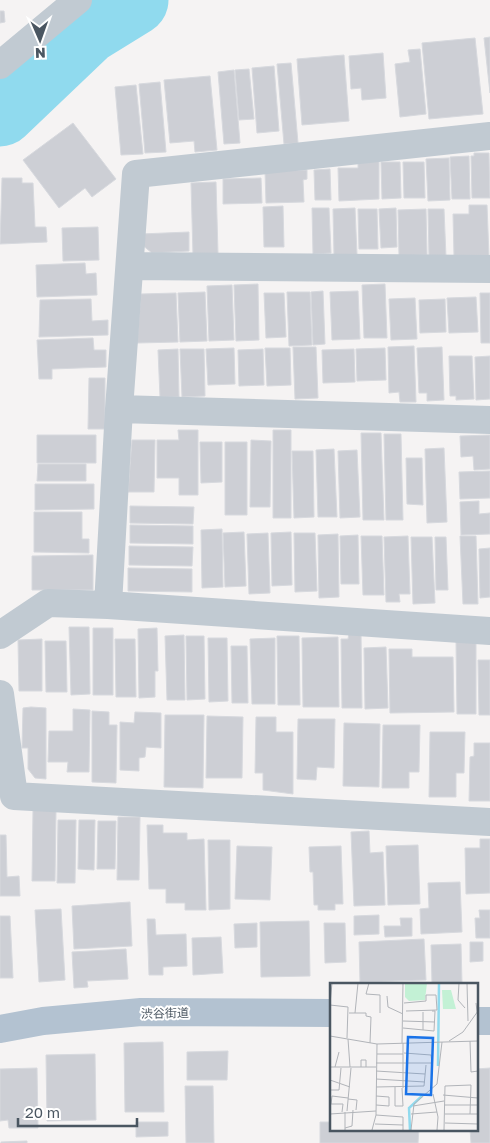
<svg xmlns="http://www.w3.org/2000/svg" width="490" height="1143" font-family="'Golos Text','Noto Sans JP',sans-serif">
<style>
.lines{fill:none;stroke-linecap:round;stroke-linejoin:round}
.river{stroke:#90daee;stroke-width:71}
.building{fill:#cdcfd5;stroke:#d7d9de}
.minor{stroke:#c1cad2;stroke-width:28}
.major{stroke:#b3c2d1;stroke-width:28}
.labels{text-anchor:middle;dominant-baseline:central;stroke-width:4;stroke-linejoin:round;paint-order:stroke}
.street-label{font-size:12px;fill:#4a5661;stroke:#fff}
.inset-river{fill:none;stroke:#90daee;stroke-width:2.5}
.inset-road{fill:none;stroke:#b1b4b9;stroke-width:1}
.view{fill:#1a73e8;fill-opacity:0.15;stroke:#1a73e8;stroke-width:2.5}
.inset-edge{fill:none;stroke:#4a5661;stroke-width:2.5}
</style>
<rect width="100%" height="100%" fill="#f5f3f3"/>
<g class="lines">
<!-- river -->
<path class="river" d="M0,111l86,-82 47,-29"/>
</g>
<!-- building -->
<path class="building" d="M0,11h4l1,11 -5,1z
M490,37v56l-6,-55z
M475,38l8,76 -54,5 -7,-76z
M420,49l6,65 -26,3 -5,-53 15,-2 -2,-12z
M383,53l3,45 -24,2 -1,-12 -10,1 -2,-33z
M344,55l5,66 -47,4 -5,-66z
M291,63l7,80 -14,1 -7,-80z
M274,66l5,65 -22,2 -5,-65z
M249,69l5,50 -15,1 -4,-50z
M234,70l6,73 -16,1 -6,-72z
M210,76l7,74 -22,2 -1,-11 -24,2 -6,-63z
M160,82l6,70 -21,1 -6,-69z
M136,85l7,69 -22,1 -6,-68z
M73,123l43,56 -24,18 -7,-9 -26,20 -36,-48z
M474,153h15l1,45h-18l-1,-42h3z
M469,156l1,43h-18l-2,-42z
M449,158l1,42 -22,1 -2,-42z
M379,161v38l-40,2 -1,-33h20v-6z
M381,162h19l1,36 -19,1z
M403,162h21l1,36h-21z
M330,169l1,31h-16l-1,-30z
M307,170v9l-4,1 1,22 -38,1 -1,-32z
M2,178h20v5h11l2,44h11l1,15 -47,2z
M261,178l1,25 -39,1v-25z
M216,182l2,72 -25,1 -2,-72z
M469,205h18l2,51 -35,1 -1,-43h16z
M283,206l1,41h-20l-1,-40z
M312,208h17l2,45 -18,1z
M355,208l2,47 -23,1 -1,-47z
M396,208l1,39 -16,1 -2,-39z
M358,209h19l1,40h-19z
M426,209l1,46 -28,1 -1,-46z
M428,209h16l2,48h-17z
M98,227l1,33 -36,1 -1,-33z
M189,232v19l-37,2 -11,-9v-10z
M85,263l1,11 10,-1 1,22 -60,2 -1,-32z
M258,284l1,56 -23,1 -2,-56z
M385,284l2,54h-23l-2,-53z
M232,285l2,55 -25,1 -2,-55z
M323,291l2,53 -12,1 -2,-53z
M358,291l2,48 -28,1 -2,-48z
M205,292l2,49 -27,1 -2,-49z
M287,292h23l2,53 -23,1z
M176,293l2,49 -41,1 4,-49z
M264,293h20l2,44 -20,1z
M480,293h10v50h-9z
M476,297l2,35 -29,1 -2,-35z
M415,298l2,41 -26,1 -2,-41z
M91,299l1,22 16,-1v15l-69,2 1,-37z
M445,299l1,33 -26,1 -1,-33z
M93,338l1,12h12v17l-54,2v10h-13l-2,-39z
M414,346l2,56h-16l-1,-10 -10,1 -1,-46z
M293,347h23l2,51 -23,1z
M442,347l2,53 -17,1v-8h-8l-2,-45z
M234,348l1,36 -27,1 -2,-36z
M265,348h25l1,37 -24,1z
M385,348l1,32 -29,1 -1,-32z
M178,349l1,48h-19l-2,-47z
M180,349h24l1,47 -23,1z
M263,349l1,36 -25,1 -1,-36z
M354,349l1,33 -32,1 -1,-33z
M449,356h23l2,43 -18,1v-4h-6z
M490,356v43l-14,1 -1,-43z
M89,378h16v51h-17z
M178,430h20v65h-19v-17h-22v-38h22z
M273,430h18v88h-18z
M361,433h20l3,87h-21z
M384,434h17l2,86h-17z
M37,435h59v28h-59z
M490,435v34l-16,1 -1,-14 -12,1 -1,-21z
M132,440h23l-1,52h-26z
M251,440l20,1 -1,66h-20z
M200,442h22v40l-21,1z
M225,442h22v73h-22z
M444,448l3,74 -20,1 -2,-74z
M334,449l3,68h-19l-2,-67z
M357,450l3,67 -20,1 -2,-67z
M292,451h21l1,66 -20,1z
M406,458h16l1,47 -16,-1z
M38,464h48v17h-49z
M490,471v27l-30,1 -1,-27z
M35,484h59v25l-59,1z
M479,501v13l11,-1v21l-29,1 -1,-33z
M130,506l64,1 -1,17 -63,-1z
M34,512h48v27h7v14l-55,-1z
M130,525l63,1v18l-63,-1z
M222,529l1,58 -21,1 -1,-58z
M244,532l2,54 -21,1 -2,-54z
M291,532l1,53 -20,1 -1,-53z
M268,533l2,60 -21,1 -2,-60z
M294,533h21l2,58 -22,1z
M338,534l1,63 -20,1 -1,-63z
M358,535l1,49h-18l-1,-48z
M361,536h21l2,59h-21z
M408,536l2,58h-11l1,8h-14l-2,-65z
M460,536h16l2,68h-15z
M411,537h21l3,66 -22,1z
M435,537h11l2,53h-12z
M129,546l64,1 -1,19 -63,-1z
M490,548v49l-10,1 -1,-49z
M93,555v35h-61v-34z
M128,568l64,1v23l-64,-1z
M69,627h20l1,67 -19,1z
M93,628h20v67h-20z
M157,628l1,43h-3v26l-16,1 -1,-69z
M349,633h12l1,75h-20l-1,-69h7z
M184,635l1,65h-18l-2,-64z
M186,636h18l1,63 -18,1z
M277,636h22l1,69h-22z
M338,637l1,70h-36l-1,-69z
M208,638h19l1,63 -19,1z
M275,638v66h-23l-2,-65z
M42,639v52h-23l-1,-51z
M115,639h20l1,58h-20z
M45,641h21l1,51h-21z
M456,641h20v73h-19z
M231,646h16l1,57h-16z
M386,647l2,61 -23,1 -1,-61z
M389,649h23v8h41l1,55 -64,1z
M478,660h12v55h-11z
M31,707l15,1v71l-11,-1 -7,-9v-21h-6l1,-40z
M73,709l17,1 -1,62h-22l1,-10h-20l1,-31h24z
M92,711l17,1v13h8l-1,58 -24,-1z
M135,712l26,1v35l-15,-1 -1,10 -6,1v13l-19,-1v-48l14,1z
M165,715h39l-1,73 -39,-1z
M207,716l36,1 -1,61h-36z
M256,717h20v15h17v62l-30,-4v-17h-8z
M298,719h37l-1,49 -17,-1 -1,13 -19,-1z
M344,723l36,1 -1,63 -36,-1z
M383,725h37l-1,47h-10v16h-27z
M430,732h35l-1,41h-8v24h-27z
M474,743h16v58h-21l1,-44 4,-1z
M33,810h23l-1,71h-23z
M118,817h22l-1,63h-22z
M58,820h18l-1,63h-18z
M79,820h16l-1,50 -16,-1z
M98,821h18l-1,48h-18z
M147,825h16v8h24v7l17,-1 2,71h-21v-7h-19v-14h-17z
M369,831l1,22 13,-1 2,53 -31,1 -3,-74z
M0,835h6l1,42 12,-1 1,20h-20z
M480,839h10v54l-24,1 -1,-46h15z
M208,840h22v69l-21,1z
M418,845l2,59 -32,1 -2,-59z
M237,846l35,1 -2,53 -35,-1z
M341,846l2,58h-8v6h-17v-5h-4l-1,-33h-3l-1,-25z
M460,882l2,50 -41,2 -1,-25 9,-1 -1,-25z
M130,902l2,44 -58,3 -2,-43z
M61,909l4,71 -26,2 -4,-72z
M479,910h11v28h-14l-1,-20h5z
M379,915v19l-25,1v-19z
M0,916h10l3,62h-13z
M400,918h12v18l-27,1 -1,-11h17z
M147,919h8l1,16 30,-1 1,32 -24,1v8h-14z
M309,921l1,55 -49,1 -1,-55z
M257,923v24l-22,1 -1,-24z
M324,923h21l1,39 -21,1z
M221,937l2,36 -30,2 -1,-37z
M424,939l2,41 -66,2 -1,-40z
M470,942h13v19l-13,1z
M461,944l1,40h-30l-1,-39z
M126,949l2,30 -41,2 1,6 -14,1 -2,-36z
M163,1042l1,70h-39l-1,-69z
M228,1051l-1,29h-40v-28z
M95,1054l1,66 -49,1 -1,-66z
M37,1068l1,60h-29l-1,-8 -8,1v-52z
M490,1068v75h-19l-1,-14h6v-60z
M185,1086h28l1,57h-28z
M136,1122h32v14l-32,1z
M320,1122h11v7h88l-1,14h-98z
M27,1141v2h-26v-1z"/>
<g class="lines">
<!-- minor -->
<path class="minor" d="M0,65l78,-65
M130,266l360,3
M119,409l371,11
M108,605l11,-196 17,-235 354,-38
M0,635l48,-32 60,2 382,26
M0,694l14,102 476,26"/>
<!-- major -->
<path class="major" d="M476,1021h14
M0,1029l43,-8 98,-9 190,1"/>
</g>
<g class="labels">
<!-- street labels -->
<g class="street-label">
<text transform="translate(165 1013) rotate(-1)">渋谷街道</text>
</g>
</g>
<!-- overview -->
<g transform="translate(330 983)">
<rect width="148" height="148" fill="#f5f3f3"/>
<path d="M75,0h22l-2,17 -16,1 -4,-4zM112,7h9l5,19h-13z" fill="#c3f1d5"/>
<path class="inset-river" d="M108,83l1,-83M80,147l-1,-22 13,-12"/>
<path class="inset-road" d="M39,0l-3,11 14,1v18M129,0l-1,17 7,8M137,0l1,38M57,13l1,11 15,7M74,20l22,-2v-6h10l1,15 -31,1M146,20l2,16M0,21l2,-21M0,22l18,2 -1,31M19,30h17v3l5,1 -1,26M25,30l3,-30M73,38l32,1M73,45l31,3 1,-20h-3M93,47v-18M0,53l47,8 101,-3M18,56l2,28M119,58l14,-9 15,-21M140,58l1,31 7,-1M72,60l1,-60M47,71h26M46,80h56l-1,-8 -27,-2M0,84h46M5,84l4,-15M31,84v-7h5v7M46,88l49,3M46,96l49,3M0,97l20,7M46,104l48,-1 2,-21M65,104v19h8l-1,-18M73,105v-45M0,107h9l2,-22M103,111l5,23 -1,13M113,112l35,3M46,113l13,1v9l-13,-1M18,116l9,1 -1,10M114,122h34M83,123l31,-5M17,128l4,-43M12,129l1,-8h-12l1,-8 16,2M0,131l46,-3M81,131l26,-2M115,131h33M46,132l27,2v13M115,140l33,1M45,141l28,1M15,145l7,-2 1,-16M15,147v-18M42,147l4,-15 1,-71M81,147l3,-26 23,-20 5,-42M114,147l1,-44 26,-1 -1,29"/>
<path class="view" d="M78,54l25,1 -2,57 -25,-1z"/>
<rect width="148" height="148" class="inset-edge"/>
</g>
<!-- north arrow -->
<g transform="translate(40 40) rotate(178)" stroke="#ffffff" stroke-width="4" paint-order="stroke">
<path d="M0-4L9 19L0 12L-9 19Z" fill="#4a5661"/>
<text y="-8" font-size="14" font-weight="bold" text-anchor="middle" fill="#4a5661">N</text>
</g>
<!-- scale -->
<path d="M18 1118v8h119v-8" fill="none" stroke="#4a5661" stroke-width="2.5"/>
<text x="25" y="1118" font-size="15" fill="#4a5661" stroke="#ffffff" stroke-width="4" paint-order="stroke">20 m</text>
</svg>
